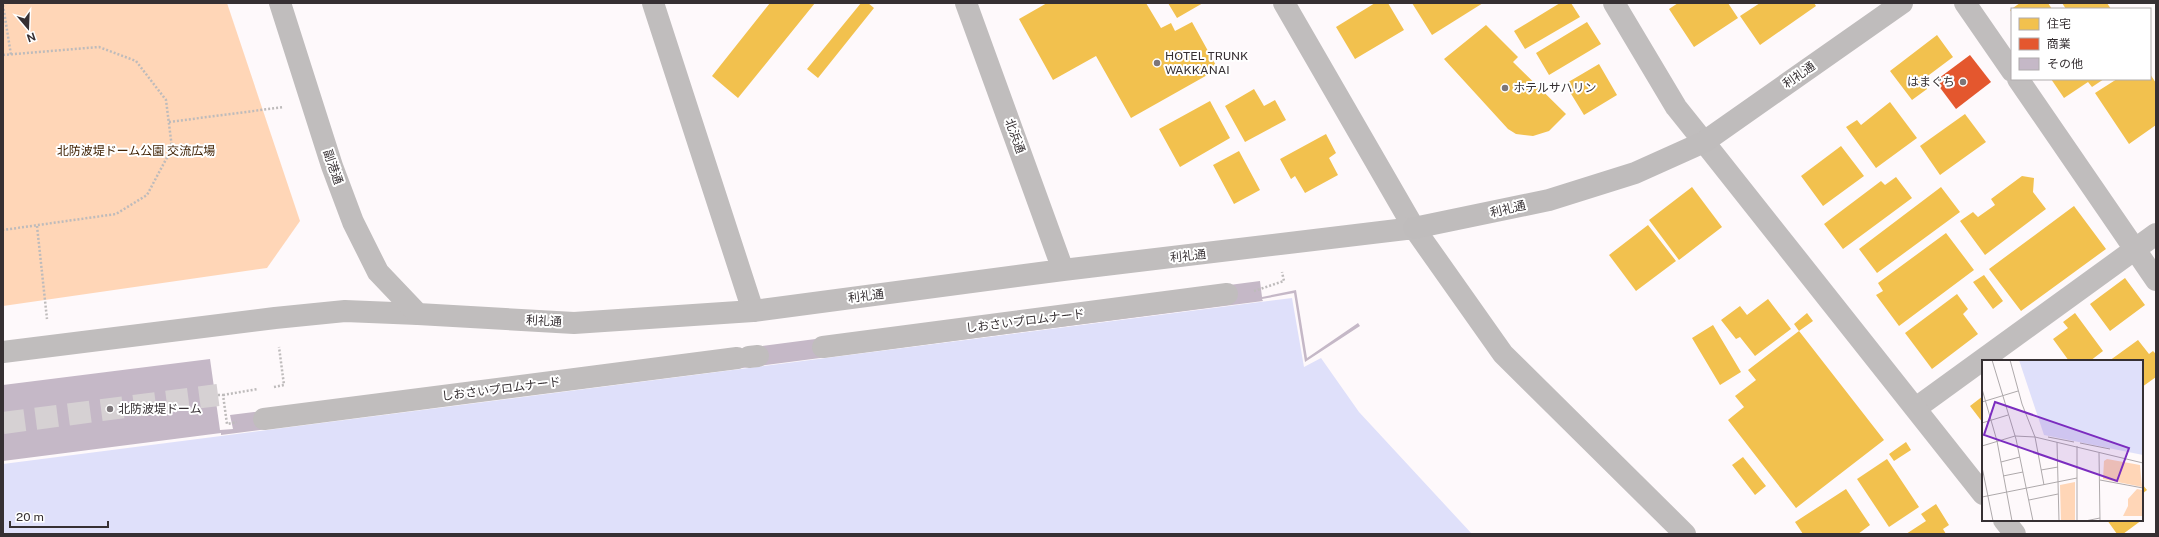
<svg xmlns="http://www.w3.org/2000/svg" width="2159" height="537" font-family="'Public Sans','Noto Sans JP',sans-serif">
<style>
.green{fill:#ffd6b7}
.water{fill:#dfe0fa}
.homes{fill:#f2c14e}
.shops{fill:#e4572e}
.building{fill:#c5b8c7}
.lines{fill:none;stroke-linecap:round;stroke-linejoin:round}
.pedestrian-tunnel{stroke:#d6d1d3;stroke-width:22;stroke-dasharray:22 11;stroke-linecap:butt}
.path{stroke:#bebbbb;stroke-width:2.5;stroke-dasharray:2 2;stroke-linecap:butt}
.pedestrian{stroke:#c0bdbd;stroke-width:22}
.minor{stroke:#c0bdbd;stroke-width:22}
.tertiary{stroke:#c0bdbd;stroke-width:22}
.secondary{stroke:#bfbcbc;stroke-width:22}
.poi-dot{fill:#7c7679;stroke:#fff;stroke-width:1.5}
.labels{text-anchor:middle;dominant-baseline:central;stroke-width:4;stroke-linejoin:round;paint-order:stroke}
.poi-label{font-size:12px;fill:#363033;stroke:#fff;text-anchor:start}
.street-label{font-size:12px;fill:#363033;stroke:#fff}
.park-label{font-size:12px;fill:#412406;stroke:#fff}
.inset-road{fill:none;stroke:#aea9ab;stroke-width:1}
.view{fill:#7b2cbf;fill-opacity:0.15;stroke:#7b2cbf;stroke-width:2}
.inset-edge{fill:none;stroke:#363033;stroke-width:2}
</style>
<rect width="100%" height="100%" fill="#fef9fb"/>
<!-- green -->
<path class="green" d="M3,3h224l73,218 -33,47 -264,38z"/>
<!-- water -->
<path class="water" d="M1292,298l12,69 17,-9 38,54 113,122h-1469v-70z"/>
<!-- homes -->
<path class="homes" d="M770,3h45l-77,95 -26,-22z
M861,3h7l6,5 -56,70 -11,-9z
M1047,3h99l15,25 10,-5 4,8 17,-9 26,47 -87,49 -35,-62 -43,24 -34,-61z
M1168,3h35l-26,15z
M1375,3h13l16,27 -49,29 -19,-32z
M1412,3h71l-51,32z
M1560,3h11l9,14 -55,32 -11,-18z
M1678,3h50l10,15 -44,29 -25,-38z
M1760,3h54l2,3 -56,39 -20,-29z
M2020,3h28l4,6h-40v4l-2,-3z
M2062,3h45l4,6h-45z
M1587,22l14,22 -52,31 -13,-22z
M1486,25l32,32 -5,5 53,52 -17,17 -16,5 -17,-2 -8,-5 -64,-70z
M1937,35l16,22 -32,24 6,8 -15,11 -22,-29z
M1599,64l18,31 -33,20 -19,-31z
M2150,74l6,9v42l-27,19 -34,-51 22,-14h33z
M2051,79h53l-12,8 -4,-5 -24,16z
M1254,89l10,17 11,-6 11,20 -41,22 -20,-36z
M1210,101l20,37 -50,29 -21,-38z
M1890,102l27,36 -41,30 -30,-41 11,-7 4,5z
M1965,114l21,28 -46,33 -20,-29z
M1326,134l10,19 -7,5 9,17 -33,18 -10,-17 -4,3 -11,-20z
M1841,146l23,30 -41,30 -22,-30z
M1239,151l21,39 -26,14 -21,-39z
M2022,176l12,2 -1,14 13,17 -61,46 -25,-34 13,-9 5,5 17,-12 -4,-6z
M1896,177l16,21 -69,51 -19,-25 57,-43 4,4z
M1692,187l30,40 -43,33 -30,-40z
M1941,187l19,25 -83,61 -18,-24z
M2074,206l32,43 -85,62 -32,-42z
M1648,225l28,36 -40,30 -27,-36z
M1946,233l28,37 -75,56 -23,-31 7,-4 -5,-8z
M1984,275l19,26 -10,8 -20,-27z
M2125,278l20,27 -35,26 -20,-27z
M1957,294l11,15 -5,5 15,20 -46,35 -27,-36z
M1768,299l23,30 -36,27 -15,-19 -4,2 -15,-19 19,-14 7,9z
M1807,313l6,8 -14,10 -5,-7z
M2075,313l28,38 -13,10h-21l-16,-22 15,-11 -5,-6z
M1713,325l28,47 -21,13 -28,-47z
M1799,331l85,109 -88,68 -68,-88 16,-13 -9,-11 21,-16 -8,-10z
M2138,340l11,14 4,-3 3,3v23l-14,10v-26h-33z
M1983,396v27l-13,-17z
M1906,442l5,8 -17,11 -5,-7z
M1743,457l23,29 -11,9 -23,-30z
M1887,459l32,48 -30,20 -32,-48z
M2142,484l5,6 -5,4z
M1846,489l24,36 -12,9h-55l-8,-12z
M1936,504l13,21 -6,4 3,5h-40l20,-13 -5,-7z
M2107,520h35l-19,14h-6z"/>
<!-- shops -->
<path class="shops" d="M1970,55l21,27 -35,27 -21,-28z"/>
<!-- building -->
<path class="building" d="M1260,281l2,16 34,-7 11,68 51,-35 2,3 -55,36 -11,-69 -32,6 1,2 -1042,134v-2l-218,28v-76l207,-26 10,71 13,-1 -3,-14 33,-4z"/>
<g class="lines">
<!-- pedestrian-tunnel -->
<path class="pedestrian-tunnel" d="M3,423l215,-28"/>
<!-- path -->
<path class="path" d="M3,5l8,50
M3,55l96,-8 37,14 30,39 6,48 -25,47 -31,19 -113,16
M169,122l115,-15
M37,226l10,93
M1254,291l30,-10 -2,-9
M274,387l10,-2 -5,-38
M218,395h5l4,29 10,-2
M223,395l35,-6"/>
<!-- pedestrian -->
<path class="pedestrian" d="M823,347l404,-53
M749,357l9,-1
M264,419l473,-61"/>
<!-- minor -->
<path class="minor" d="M653,3l100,308
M1284,3l130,225
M1614,3l62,104 28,35
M1965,3l47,68
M2018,79l138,201
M3,352l272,-34 70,-7 73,3
M1916,408l240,-174"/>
<!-- tertiary -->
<path class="tertiary" d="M280,3l52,163 21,56 25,50 40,42 156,9 179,-12 310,-41 351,-42 89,126 182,180
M966,3l97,267
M1704,142l279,352
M2004,520l11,14"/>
<!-- secondary -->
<path class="secondary" d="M1414,228l135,-28 86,-27 69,-31 198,-139"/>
</g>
<!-- markers -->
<g class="poi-dot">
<circle cx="1157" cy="63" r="4"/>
<circle cx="1963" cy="82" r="4"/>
<circle cx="1505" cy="88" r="4"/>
<circle cx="110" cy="409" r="4"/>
</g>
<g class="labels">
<!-- poi labels -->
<g class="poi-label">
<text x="1165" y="56">HOTEL TRUNK<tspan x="1165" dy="14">WAKKANAI</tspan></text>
<text x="1955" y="82" text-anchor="end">はまぐち</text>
<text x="1513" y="88">ホテルサハリン</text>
<text x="118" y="409">北防波堤ドーム</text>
</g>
<!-- street labels -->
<g class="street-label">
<text transform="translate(1799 75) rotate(-35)">利礼通</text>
<text transform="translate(1015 136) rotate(70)">北浜通</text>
<text transform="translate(333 167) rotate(71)">副港通</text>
<text transform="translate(1508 209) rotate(-13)">利礼通</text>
<text transform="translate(1188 256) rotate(-6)">利礼通</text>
<text transform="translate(866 296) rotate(-7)">利礼通</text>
<text transform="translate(544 321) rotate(3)">利礼通</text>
<text transform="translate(1025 321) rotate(-7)">しおさいプロムナード</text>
<text transform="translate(501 389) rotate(-7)">しおさいプロムナード</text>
</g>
<!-- park labels -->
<g class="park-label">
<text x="136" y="151">北防波堤ドーム公園 交流広場</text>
</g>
</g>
<!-- overview -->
<g transform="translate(1982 360)">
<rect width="161" height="161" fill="#fef9fb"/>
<path d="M125,99l33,6 2,22 -39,-8 1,-18zM93,122v39h-14l-1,-36zM155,129l5,1v26h-19l5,-10v-7z" fill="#ffd6b7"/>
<path d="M37,0h124v95l-99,-20z" fill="#dfe0fa"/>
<path class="inset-road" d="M10,0l24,79 17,82M28,0l12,44 13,33 9,48M0,29l15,52 15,80M0,42l36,-11M0,63l26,-8M53,77l108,26M66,77l26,5M75,82l2,79M98,83l30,6M0,86l33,-10 20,1M117,93l1,68M19,102l19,-5M0,107l11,54M59,110l17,-3M21,116l20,-4M118,120l43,8M0,137l95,-19M47,140l29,-6M95,161v-75M103,161l15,-3"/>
<path class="view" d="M13,42l134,46 -12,33 -133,-46z"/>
<rect width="161" height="161" class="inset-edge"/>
</g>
<!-- border -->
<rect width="2159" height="537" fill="none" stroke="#363033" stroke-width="8"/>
<!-- legend -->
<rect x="2011" y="8" width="140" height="72" fill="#ffffff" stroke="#afacad"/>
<rect x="2019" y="18" width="20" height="12" fill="#f2c14e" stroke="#afacad"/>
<text x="2047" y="28" font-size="12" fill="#363033">住宅</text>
<rect x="2019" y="38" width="20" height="12" fill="#e4572e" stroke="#afacad"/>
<text x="2047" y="48" font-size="12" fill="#363033">商業</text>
<rect x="2019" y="58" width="20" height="12" fill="#c5b8c7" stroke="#afacad"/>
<text x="2047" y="68" font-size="12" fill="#363033">その他</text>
<!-- north arrow -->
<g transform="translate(28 28) rotate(161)" stroke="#ffffff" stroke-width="3" paint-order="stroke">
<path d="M0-3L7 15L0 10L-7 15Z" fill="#363033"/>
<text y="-6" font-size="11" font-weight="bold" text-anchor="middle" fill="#363033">N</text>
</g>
<!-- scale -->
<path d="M10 521v6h98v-6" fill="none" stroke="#363033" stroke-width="2"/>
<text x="16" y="521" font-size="12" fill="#363033" stroke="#ffffff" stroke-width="3" paint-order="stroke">20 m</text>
</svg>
